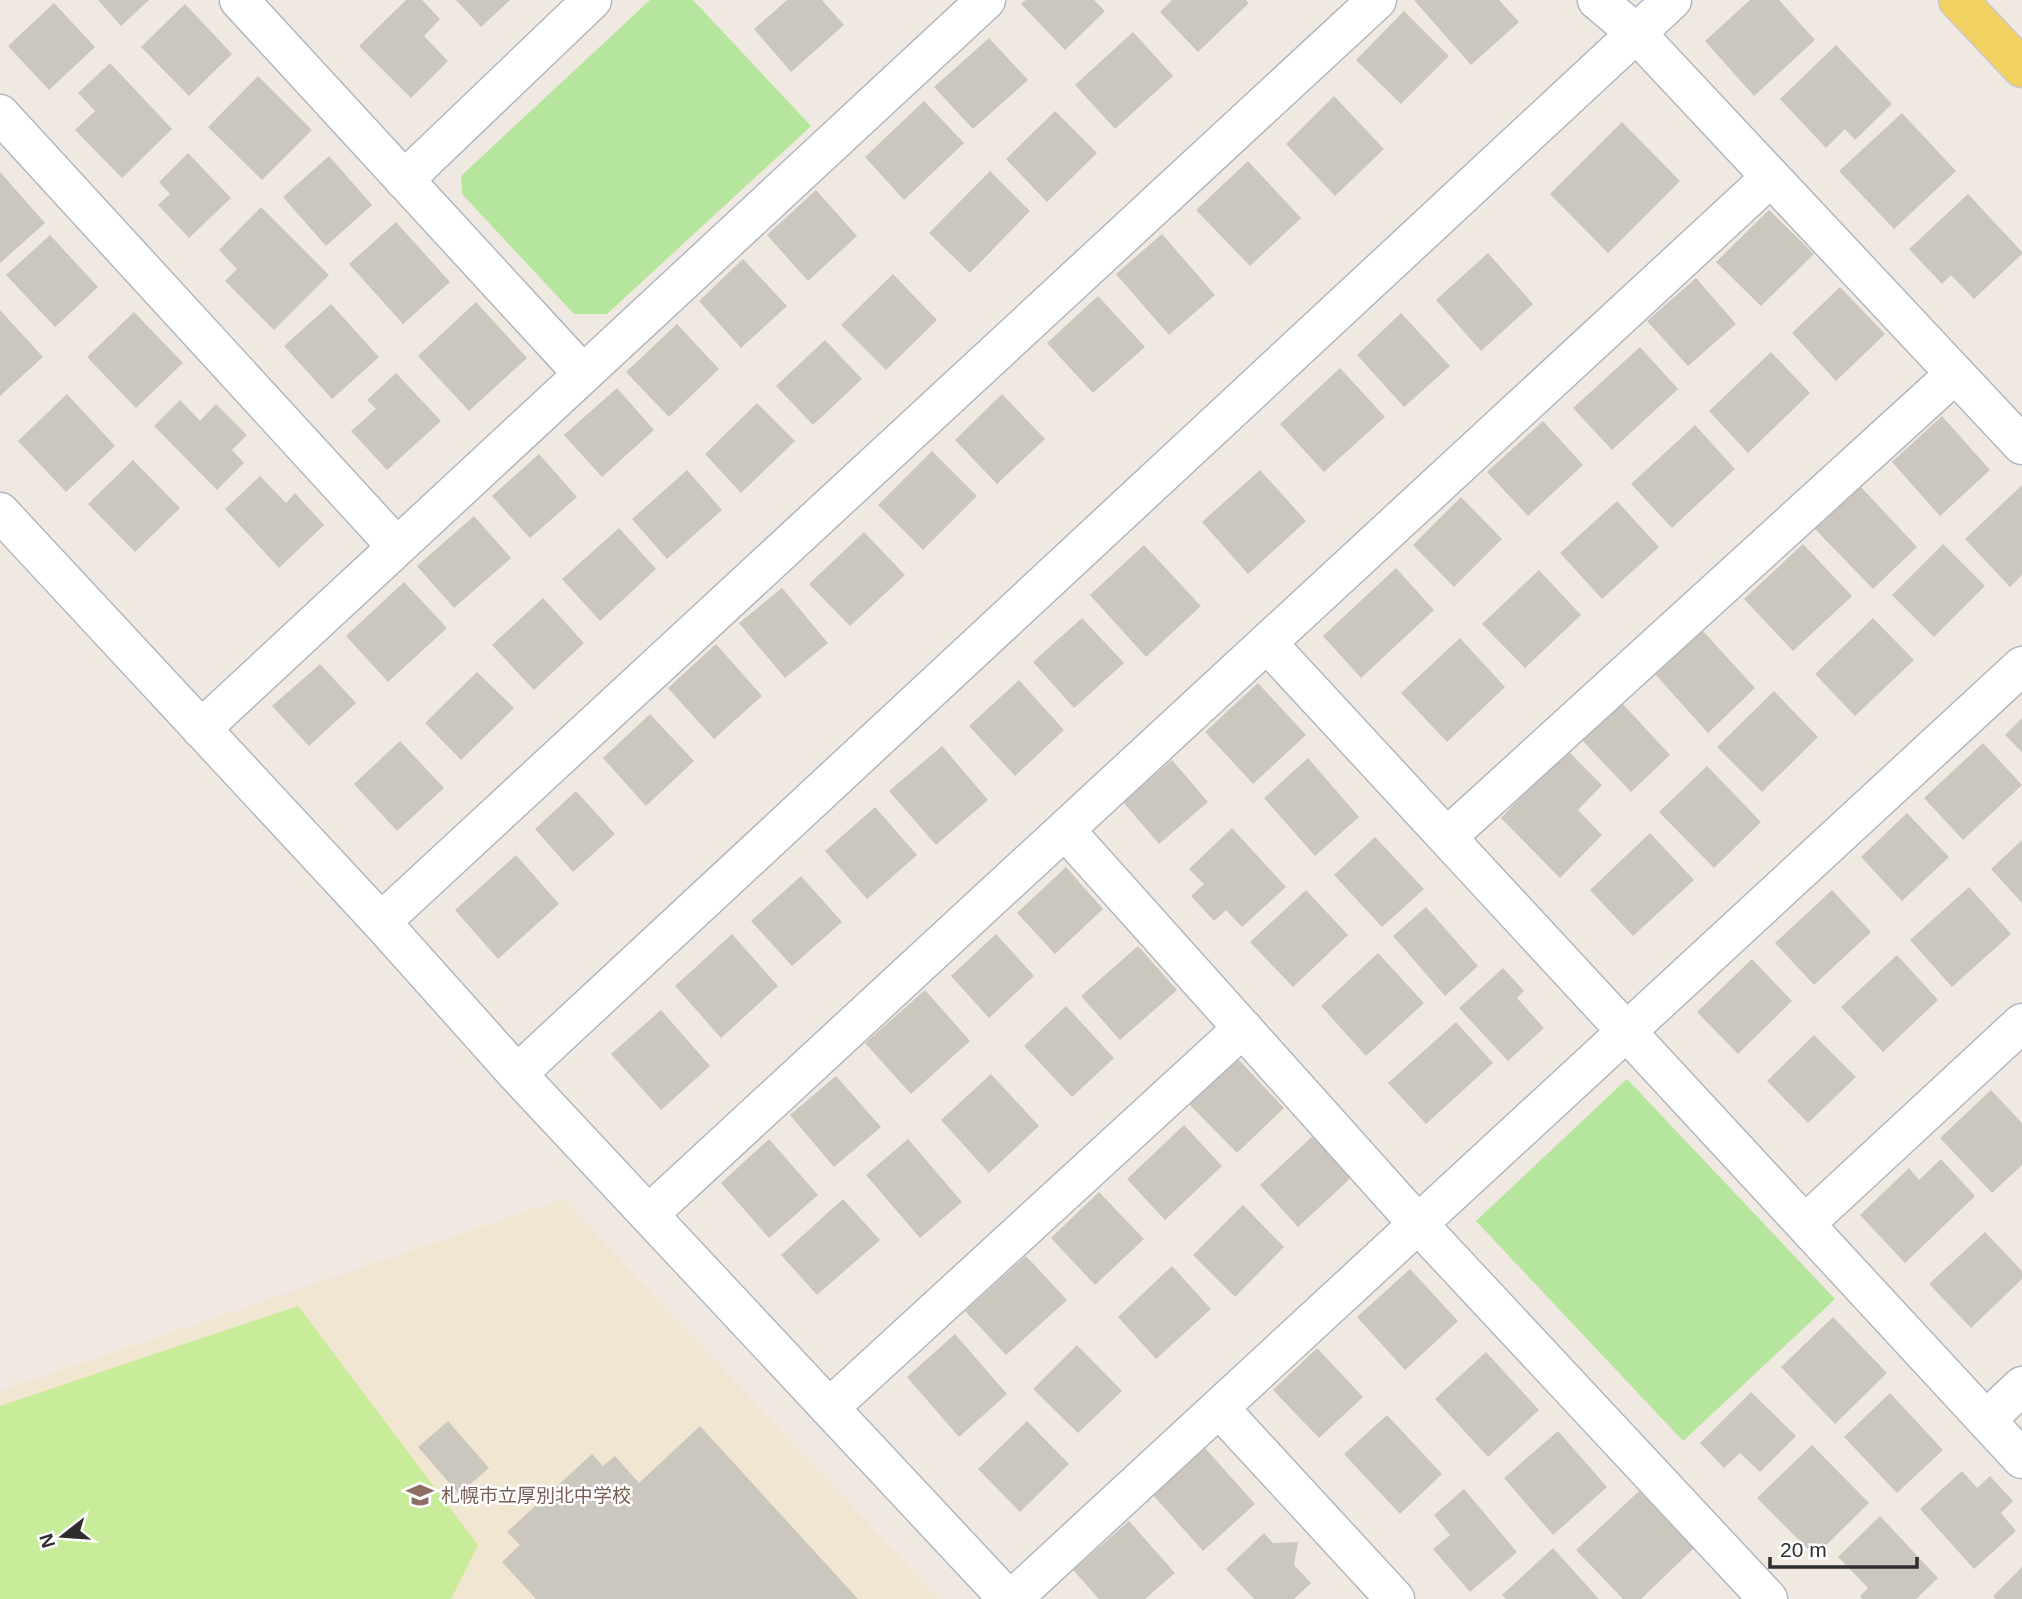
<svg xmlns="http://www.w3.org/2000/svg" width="2022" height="1599" font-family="Helvetica,'Noto Sans JP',sans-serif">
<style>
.education{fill:#f0e6d1}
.green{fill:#b6e59e}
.pitch{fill:#c9ec9a}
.building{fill:#cbc7bf}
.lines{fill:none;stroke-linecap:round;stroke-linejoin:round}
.minor-casing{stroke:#b4b7c1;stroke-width:41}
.major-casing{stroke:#c9c9c9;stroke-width:41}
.minor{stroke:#fff;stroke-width:38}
.major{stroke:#f2d163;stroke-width:38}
.labels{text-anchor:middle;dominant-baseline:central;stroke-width:5;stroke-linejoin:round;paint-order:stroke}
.education-label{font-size:19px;fill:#785e54;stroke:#fff;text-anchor:start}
</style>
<rect width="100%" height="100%" fill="#efe9e1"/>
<!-- education -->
<path class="education" d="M563,1199l376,400h-939v-208z"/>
<!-- green -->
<path class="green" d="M650,0h43l118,126 -204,188h-33l-112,-120 -1,-18z
M1627,1079l208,220 -152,142 -207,-220z"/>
<!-- pitch -->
<path class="pitch" d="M298,1306l180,239 -27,54h-451v-193z"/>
<!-- building -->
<path class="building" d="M98,0h51l-28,26z
M406,0h16l18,19 -16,17 24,25 -37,37 -52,-52z
M456,0h54l-29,27z
M787,0h35l22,25 -53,47 -37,-43z
M1026,0h68l11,11 -40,39 -44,-46z
M1172,0h74l3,3 -51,49 -38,-40z
M1414,0h85l20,22 -48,43z
M1750,0h29l36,40 -61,56 -49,-55z
M54,3l41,44 -46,43 -41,-44z
M185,4l47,50 -43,42 -48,-49z
M1404,11l45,45 -48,48 -45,-44z
M1133,32l40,44 -58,53 -40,-44z
M989,38l39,42 -55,49 -39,-42z
M1836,45l56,59 -37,36 -10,-11 -19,19 -46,-49z
M110,63l62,66 -50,49 -47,-48 20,-19 -17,-18z
M258,76l54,54 -50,50 -54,-53z
M1334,96l50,53 -49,47 -49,-52z
M924,101l40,42 -60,57 -39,-43z
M1055,111l42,42 -50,49 -41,-43z
M1902,113l54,58 -62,58 -55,-58z
M1622,122l58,59 -72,72 -58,-59z
M188,153l43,45 -42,40 -31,-33 12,-11 -11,-12z
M329,156l43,49 -46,41 -43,-49z
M1248,161l53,57 -51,48 -54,-56z
M990,171l40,40 -60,62 -41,-40z
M0,172l45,51 -45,40z
M816,190l41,46 -49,45 -41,-46z
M1968,194l54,58v2l-48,45 -23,-24 -9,9 -33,-35z
M261,207l68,68 -55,55 -49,-49 12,-12 -18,-19z
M1769,210l45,44 -53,52 -45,-44z
M396,222l54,60 -47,42 -54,-60z
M1162,234l53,61 -46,40 -53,-61z
M50,235l48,52 -43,40 -49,-52z
M1488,253l45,51 -52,47 -45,-51z
M743,259l44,47 -46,42 -42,-47z
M893,274l44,46 -51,50 -45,-45z
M1696,278l40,46 -48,42 -41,-45z
M1840,287l45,47 -49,47 -44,-48z
M1098,296l47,51 -52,46 -46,-50z
M476,302l51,56 -58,53 -51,-55z
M331,304l48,53 -47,42 -48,-53z
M0,310l43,47 -43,39z
M134,312l49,51 -47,45 -49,-51z
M1401,313l49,53 -46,41 -47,-52z
M677,324l42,45 -50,48 -43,-45z
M825,340l37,39 -49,46 -37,-39z
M1640,347l38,42 -66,61 -39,-42z
M1771,352l39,41 -62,60 -39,-42z
M1340,368l45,49 -61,55 -44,-48z
M396,373l45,48 -54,49 -36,-39 25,-22 -9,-9z
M617,388l37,42 -52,47 -38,-42z
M67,394l48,52 -49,46 -48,-51z
M1002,394l43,45 -48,45 -42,-44z
M180,400l20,21 16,-17 31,31 -15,15 12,13 -27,27 -63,-64z
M757,403l38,38 -54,52 -36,-39z
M1942,416l48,54 -50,46 -48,-54z
M1543,421l40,44 -55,51 -41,-44z
M1695,425l40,44 -63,59 -41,-44z
M932,451l45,45 -54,54 -45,-45z
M539,454l38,43 -47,41 -38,-42z
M133,460l47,48 -45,44 -47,-48z
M687,470l35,40 -55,49 -35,-40z
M1260,470l46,51 -58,53 -46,-52z
M260,476l26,27 9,-10 29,32 -45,43 -54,-59z
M2022,485v90l-12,12 -45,-48z
M1860,486l57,61 -44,42 -58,-60z
M1461,497l41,42 -48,48 -41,-42z
M1617,501l42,46 -57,52 -42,-46z
M474,516l37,42 -57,50 -37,-42z
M619,528l37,41 -56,52 -38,-42z
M864,532l41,43 -55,51 -41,-42z
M1803,544l49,52 -59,55 -49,-52z
M1943,544l42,42 -51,51 -42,-42z
M1144,545l57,61 -55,51 -56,-62z
M1396,568l38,42 -73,68 -38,-42z
M1539,570l42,45 -56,53 -43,-44z
M404,582l43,46 -59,54 -42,-46z
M782,588l46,55 -43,35 -46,-55z
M543,598l41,45 -50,47 -42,-45z
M1082,618l42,45 -50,45 -41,-46z
M1873,618l41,42 -59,56 -40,-42z
M1702,630l53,58 -47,45 -54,-60z
M1460,638l45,49 -58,55 -46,-49z
M716,644l46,52 -48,43 -46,-51z
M320,664l36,39 -47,43 -37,-40z
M477,672l37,36 -53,52 -36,-37z
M1019,680l45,50 -49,46 -46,-50z
M1258,683l48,52 -53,49 -48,-52z
M1774,691l44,46 -56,55 -45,-45z
M1620,701l50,54 -39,37 -51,-54z
M650,714l44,47 -48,45 -43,-48z
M2022,718v34l-17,-17z
M400,741l44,47 -47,43 -43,-47z
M1983,743l39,42 -59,55 -39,-42z
M942,746l46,54 -52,45 -47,-54z
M1567,750l35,35 -24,25 24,25 -42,43 -59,-60z
M1308,758l51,59 -44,39 -51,-58z
M1172,760l36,42 -49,42 -36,-42z
M1707,766l54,56 -47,46 -55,-56z
M576,791l39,43 -42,38 -38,-43z
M875,807l42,48 -50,44 -42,-48z
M1907,813l42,44 -47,44 -41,-44z
M1232,828l54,59 -44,40 -16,-17 -12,11 -23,-25 13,-12 -15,-15z
M1650,833l44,47 -61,56 -43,-46z
M1375,837l49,52 -42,38 -48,-52z
M2022,840v63l-31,-34z
M516,855l43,49 -61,55 -43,-49z
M1066,867l37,42 -48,45 -38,-41z
M801,876l41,46 -50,44 -41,-45z
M1969,887l42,47 -59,53 -42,-47z
M1306,890l42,45 -55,52 -43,-45z
M1832,890l39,42 -57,53 -39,-42z
M1426,907l52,59 -33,30 -52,-60z
M732,934l46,52 -57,52 -46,-52z
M996,934l38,42 -45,42 -38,-42z
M1138,946l39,44 -57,50 -39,-44z
M1378,953l46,50 -58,53 -45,-50z
M1897,955l41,45 -55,52 -42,-45z
M1752,959l40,42 -54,53 -41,-42z
M1503,968l21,23 -7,7 27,30 -36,33 -49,-53z
M925,990l45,51 -59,53 -46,-51z
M1066,1006l48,52 -42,39 -48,-51z
M661,1010l49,56 -49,44 -50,-56z
M1456,1022l37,41 -67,61 -38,-41z
M1814,1035l42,42 -48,46 -41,-42z
M1237,1058l47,50 -47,45 -48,-49z
M991,1074l48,52 -50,47 -48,-53z
M836,1076l45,51 -47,40 -44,-52z
M1991,1090l31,33v42l-30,28 -52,-55z
M1184,1125l38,41 -57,54 -38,-41z
M1314,1135l38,42 -54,50 -38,-42z
M769,1139l49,56 -49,43 -48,-55z
M908,1139l54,63 -42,36 -54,-63z
M1941,1159l34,37 -70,67 -45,-48 49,-47 10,12z
M1099,1192l45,47 -49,46 -44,-47z
M843,1199l37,41 -63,55 -36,-40z
M1243,1205l41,42 -49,50 -42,-42z
M1985,1232l37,39v8l-51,49 -42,-44z
M1026,1256l41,44 -61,55 -41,-44z
M1172,1266l39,43 -55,50 -38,-42z
M1410,1269l48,52 -53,49 -48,-53z
M1833,1317l54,56 -52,51 -54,-57z
M955,1334l52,60 -48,43 -52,-60z
M1077,1345l45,46 -44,42 -45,-44z
M1317,1348l46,49 -44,41 -46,-48z
M1486,1352l53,58 -51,47 -53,-58z
M1751,1392l45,44 -36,36 -20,-19 -16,15 -24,-25z
M1890,1393l53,57 -46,43 -53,-56z
M1387,1415l55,59 -42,40 -56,-60z
M448,1421l41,47 -30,26 -41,-47z
M1027,1421l42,43 -49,48 -42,-43z
M700,1426l158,173h-322l-34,-37 18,-17 -13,-13 85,-78 11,12 12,-10 24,27z
M1558,1431l49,56 -54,48 -49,-57z
M1812,1445l57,58 -54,53 -58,-58z
M1205,1448l50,56 -52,47 -50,-56z
M1962,1471l15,17 13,-12 23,25 -12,12 15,18 -42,38 -54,-60z
M1464,1489l53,63 -47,40 -37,-43 17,-14 -16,-20z
M1639,1491l55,57 -53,51h-18l-47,-49z
M1880,1516l58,62 -22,21h-54l-2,-3 8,-8 -30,-31z
M1129,1521l46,52 -30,26h-46l-26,-29z
M1264,1533l9,10 25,-1 -4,23 17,18 -17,16h-40l-28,-30z
M1553,1548l46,51h-93l-4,-4z
M2022,1567v32h-26l-3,-3z"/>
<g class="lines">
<defs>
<path id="minor" d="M239,0l344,374
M1597,0l39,33 386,412
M0,114l397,433
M404,180l188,-180
M0,512l381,410 136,152 491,525
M1267,643l755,816
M201,729l785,-729
M1065,830l353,394 350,375
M1447,837l508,-463
M381,922l996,-922
M517,1074l1155,-1074
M649,1214l1122,-1037
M1805,1224l217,-201
M829,1408l414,-380
M1219,1408l176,191
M1986,1420l36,-34
M1012,1599l1010,-933"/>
<path id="major" d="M1958,0l64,68"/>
</defs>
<!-- minor casing -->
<use href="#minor" class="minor-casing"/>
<!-- major casing -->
<use href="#major" class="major-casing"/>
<!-- minor -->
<use href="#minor" class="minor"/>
<!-- major -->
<use href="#major" class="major"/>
</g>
<!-- icons -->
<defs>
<symbol id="school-bare" viewBox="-9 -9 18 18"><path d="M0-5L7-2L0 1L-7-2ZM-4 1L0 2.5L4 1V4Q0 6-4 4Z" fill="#8d6e63" stroke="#fff" stroke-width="2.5" paint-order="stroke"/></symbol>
</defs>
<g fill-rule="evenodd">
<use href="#school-bare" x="401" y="1476" width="38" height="38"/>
</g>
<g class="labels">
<!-- education labels -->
<g class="education-label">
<text x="441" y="1495">札幌市立厚別北中学校</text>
</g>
</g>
<!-- north arrow -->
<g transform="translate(63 1536) rotate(253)" stroke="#ffffff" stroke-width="5" paint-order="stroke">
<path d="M0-5L12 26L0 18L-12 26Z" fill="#2e2e2e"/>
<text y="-10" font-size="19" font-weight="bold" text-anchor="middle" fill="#2e2e2e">N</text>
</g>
<!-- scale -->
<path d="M1770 1557v10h147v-10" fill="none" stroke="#2e2e2e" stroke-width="3.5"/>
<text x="1780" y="1557" font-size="21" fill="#2e2e2e" stroke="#ffffff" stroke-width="5" paint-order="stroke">20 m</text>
</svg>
